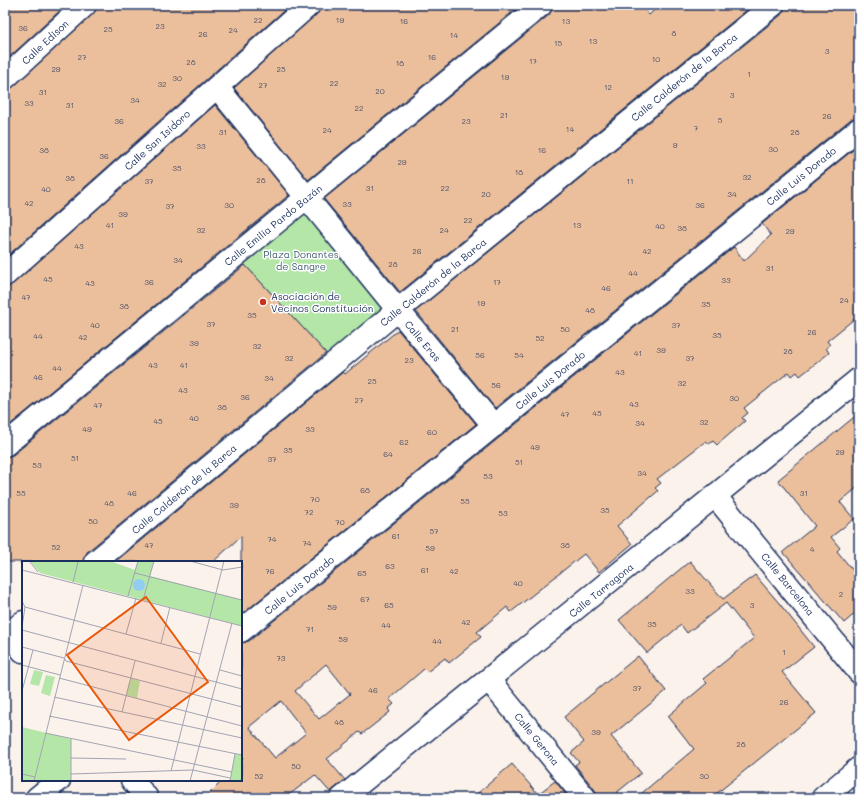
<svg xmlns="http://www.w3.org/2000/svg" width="864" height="803" font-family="Mali,sans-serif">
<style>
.green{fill:#b4e6a7;stroke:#688a82}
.building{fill:#ebbf9b;stroke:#1b2f5e;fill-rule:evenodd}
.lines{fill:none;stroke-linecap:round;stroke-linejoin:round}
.minor-casing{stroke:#1b2f5e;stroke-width:25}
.minor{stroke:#fff;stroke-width:22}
.poi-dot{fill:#c8321e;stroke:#fff;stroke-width:1.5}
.labels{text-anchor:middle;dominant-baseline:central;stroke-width:3;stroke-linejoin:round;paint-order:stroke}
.number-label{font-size:8px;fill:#4f536d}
.street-label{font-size:10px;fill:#1b2f5e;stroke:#fff}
.park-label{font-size:10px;fill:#415d70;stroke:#fff}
.poi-label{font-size:10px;fill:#1b2f5e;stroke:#fff;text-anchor:start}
.inset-road{fill:none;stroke:#a1a4b3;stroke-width:1}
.view{fill:#e8590c;fill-opacity:0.15;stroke:#e8590c;stroke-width:2}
.inset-edge{fill:none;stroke:#1b2f5e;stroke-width:2}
</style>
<rect width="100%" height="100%" fill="#fbf2eb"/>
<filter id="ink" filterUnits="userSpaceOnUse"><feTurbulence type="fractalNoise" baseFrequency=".025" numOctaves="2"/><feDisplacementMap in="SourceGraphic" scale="8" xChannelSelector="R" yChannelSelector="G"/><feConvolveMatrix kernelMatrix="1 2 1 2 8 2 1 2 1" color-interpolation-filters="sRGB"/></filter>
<g filter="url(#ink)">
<!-- green -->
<path class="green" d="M307,197l91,113 -63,53 -99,-108z"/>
<!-- building -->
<path class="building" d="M5,5h61l-61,56z
M97,5h193l-285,253v-168l8,-3 80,-73z
M321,5h200l-213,175 -74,-92 83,-74z
M553,5h88l8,10 11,-10h93l-353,287 -76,-93 225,-184z
M785,5h74v112l-8,2 -356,289 -79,-97 365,-296z
M215,105l74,90 -284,234v-142l8,-3z
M859,145v170l-32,26 3,4 -4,3 3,5 -29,23 -3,-4 -5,4 -3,-4 -45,36 4,5 -6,5 3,3 -28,24 -4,-4 -4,3 -3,-3 -49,38 4,4 -6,5 3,3 -41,35 15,18 -33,28 -15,-18 -73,58 -4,-5 -30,25 4,5 -32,26 -4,-5 -18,14 -3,-3 -35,30 5,5 -6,5 2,3 -28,22 -3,-2 -32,27 18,21 -15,12 -15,-17 -30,23h-80l18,-18h18v-19l2,-2 -2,-3v-113l8,-2 485,-394 10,14 27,-26 -9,-11zM326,664l24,30 -31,25 -24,-28zM281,701l25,32 -31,25 -26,-31z
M245,265l81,88 -239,199 -4,10h-78v-105l8,-2z
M398,330l78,94 -235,191v-79l-28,26h-98l228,-190 2,2z
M859,413v73l-19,16 14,17 -23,18 9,11 -3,3 22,27v32l-15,13 -61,-71 32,-26 -37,-46z
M690,561l33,38 32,-24 24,28 35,44 -32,25 34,41 -105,85h-75l58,-49 -26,-33 39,-33 -4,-4 51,-41 -28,-35 -39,30 -6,-8 -34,28 -28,-33z
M638,656l28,35 -55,45 30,37 -31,25h-13l-2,-8 -20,-25 4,-3 -8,-9 13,-11 -20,-25z
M512,764l26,30 17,-13 14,17h-97z"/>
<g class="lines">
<defs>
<path id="minor" d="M5,78l80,-73
M217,87l181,223 96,116
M5,275l304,-270
M5,445l536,-440
M716,497l143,175
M95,562l303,-252 375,-305
M5,630l18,21
M241,631l618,-502
M5,637l18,-15
M489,680l96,118
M132,780l15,18
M37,798l22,-18
M342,798l517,-419
M823,798l36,-30"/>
</defs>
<!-- minor casing -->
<use href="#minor" class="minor-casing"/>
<!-- minor -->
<use href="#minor" class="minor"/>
</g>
</g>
<!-- markers -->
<circle class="poi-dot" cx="263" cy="302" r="4"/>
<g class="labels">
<!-- number labels -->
<g class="number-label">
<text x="258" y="20">22</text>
<text x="340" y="20">19</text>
<text x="404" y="21">16</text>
<text x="566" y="21">13</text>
<text x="160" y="26">23</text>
<text x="23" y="28">36</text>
<text x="108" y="29">25</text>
<text x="233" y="30">24</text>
<text x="674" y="33">8</text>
<text x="203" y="34">26</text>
<text x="454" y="35">14</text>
<text x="593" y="41">13</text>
<text x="558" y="43">15</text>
<text x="827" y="51">3</text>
<text x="82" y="57">27</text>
<text x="432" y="57">16</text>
<text x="656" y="59">10</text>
<text x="533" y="61">17</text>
<text x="191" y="62">28</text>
<text x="400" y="63">18</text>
<text x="56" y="69">29</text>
<text x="281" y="69">25</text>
<text x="749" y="74">1</text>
<text x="505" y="77">19</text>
<text x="177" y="78">30</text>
<text x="334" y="83">22</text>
<text x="162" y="84">32</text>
<text x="263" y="85">27</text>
<text x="608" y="87">12</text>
<text x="380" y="91">20</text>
<text x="43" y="92">31</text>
<text x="732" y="95">3</text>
<text x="135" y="100">34</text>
<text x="29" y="103">33</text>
<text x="70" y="105">31</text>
<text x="359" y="108">22</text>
<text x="504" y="115">21</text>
<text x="827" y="116">26</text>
<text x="720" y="120">5</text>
<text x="119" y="121">36</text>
<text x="466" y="121">23</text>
<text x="696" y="128">7</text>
<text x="570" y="129">14</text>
<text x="327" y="130">24</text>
<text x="223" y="132">31</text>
<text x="795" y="132">28</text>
<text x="675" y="145">9</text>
<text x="201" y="146">33</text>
<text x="773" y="149">30</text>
<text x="44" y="150">38</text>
<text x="542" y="150">16</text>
<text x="104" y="156">36</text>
<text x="402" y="162">29</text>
<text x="177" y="168">35</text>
<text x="519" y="172">18</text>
<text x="747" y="177">32</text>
<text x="70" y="178">38</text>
<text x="261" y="180">28</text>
<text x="149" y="181">37</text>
<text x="630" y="181">11</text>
<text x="370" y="188">31</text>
<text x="445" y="188">22</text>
<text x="46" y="189">40</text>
<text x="486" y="194">20</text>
<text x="732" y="194">34</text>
<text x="29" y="203">42</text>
<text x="347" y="204">33</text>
<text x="229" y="205">30</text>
<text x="700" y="205">36</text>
<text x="170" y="206">37</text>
<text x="123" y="214">39</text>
<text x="468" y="220">22</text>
<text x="110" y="225">41</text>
<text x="577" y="225">13</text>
<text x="660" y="226">40</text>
<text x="682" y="228">38</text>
<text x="201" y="230">32</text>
<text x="444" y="230">24</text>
<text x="790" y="231">29</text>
<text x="79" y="246">43</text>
<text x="417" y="251">26</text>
<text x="647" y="251">42</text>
<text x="178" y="260">34</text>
<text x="393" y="264">28</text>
<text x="770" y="268">31</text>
<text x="633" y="273">44</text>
<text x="48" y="279">45</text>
<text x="726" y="280">33</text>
<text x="149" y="282">36</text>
<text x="497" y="282">17</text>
<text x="90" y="283">43</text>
<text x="606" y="288">46</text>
<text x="26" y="297">47</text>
<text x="844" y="300">24</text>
<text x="481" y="303">19</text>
<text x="706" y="304">35</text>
<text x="124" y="306">38</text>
<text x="590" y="310">48</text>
<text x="252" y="315">35</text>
<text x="211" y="324">37</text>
<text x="95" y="325">40</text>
<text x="676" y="325">37</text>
<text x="455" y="329">21</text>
<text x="565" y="329">50</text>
<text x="812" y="332">26</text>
<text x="717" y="335">35</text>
<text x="38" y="336">44</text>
<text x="83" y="337">42</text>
<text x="540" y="338">52</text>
<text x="194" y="343">39</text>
<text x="257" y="346">32</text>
<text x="661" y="350">39</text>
<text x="788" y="351">28</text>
<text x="638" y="353">41</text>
<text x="480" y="355">56</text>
<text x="519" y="355">54</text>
<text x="289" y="358">32</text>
<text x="690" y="358">37</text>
<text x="409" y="360">23</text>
<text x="153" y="365">43</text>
<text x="184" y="365">41</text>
<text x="57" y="368">44</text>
<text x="620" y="372">43</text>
<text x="38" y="377">46</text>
<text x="269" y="378">34</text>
<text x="372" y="381">25</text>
<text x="682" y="383">32</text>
<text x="496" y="385">56</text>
<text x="183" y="390">43</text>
<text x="245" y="397">36</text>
<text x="734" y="398">30</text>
<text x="359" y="400">27</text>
<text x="634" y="404">43</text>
<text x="98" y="405">47</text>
<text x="222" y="407">38</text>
<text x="597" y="413">45</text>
<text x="565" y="414">47</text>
<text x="194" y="418">40</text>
<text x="158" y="421">45</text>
<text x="704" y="422">32</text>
<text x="640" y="423">34</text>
<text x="87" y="429">49</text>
<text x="310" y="429">33</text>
<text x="432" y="432">60</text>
<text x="404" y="442">62</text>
<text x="535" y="447">49</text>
<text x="288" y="450">35</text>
<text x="840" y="452">29</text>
<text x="388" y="454">64</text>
<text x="75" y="458">51</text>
<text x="272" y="459">37</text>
<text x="519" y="462">51</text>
<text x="37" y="465">53</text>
<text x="642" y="473">34</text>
<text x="488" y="476">53</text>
<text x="365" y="490">68</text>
<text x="21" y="493">55</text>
<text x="132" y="493">46</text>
<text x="804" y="493">31</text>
<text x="315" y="499">70</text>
<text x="465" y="501">55</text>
<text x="109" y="503">48</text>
<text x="234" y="505">39</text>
<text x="605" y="510">35</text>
<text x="309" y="512">72</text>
<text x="503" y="513">53</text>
<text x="93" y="521">50</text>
<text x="340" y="522">70</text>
<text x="434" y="531">57</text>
<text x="396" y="536">61</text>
<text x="272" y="539">74</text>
<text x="307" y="543">74</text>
<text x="149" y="545">47</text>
<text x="565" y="545">38</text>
<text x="56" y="547">52</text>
<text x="430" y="548">59</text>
<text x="812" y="549">4</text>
<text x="390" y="566">63</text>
<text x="425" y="570">61</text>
<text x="270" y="571">76</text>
<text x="454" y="571">42</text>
<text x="362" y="573">65</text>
<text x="518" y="583">40</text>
<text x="690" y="591">33</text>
<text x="841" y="594">2</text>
<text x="365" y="599">67</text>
<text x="389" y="605">65</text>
<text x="752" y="605">3</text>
<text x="332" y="607">59</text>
<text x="466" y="622">42</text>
<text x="652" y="624">35</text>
<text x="386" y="625">44</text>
<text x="310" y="629">71</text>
<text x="343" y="639">59</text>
<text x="437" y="641">44</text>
<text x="784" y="652">1</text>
<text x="281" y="658">73</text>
<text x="637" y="688">37</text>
<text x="373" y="690">46</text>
<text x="784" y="702">26</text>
<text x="339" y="722">48</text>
<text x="596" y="732">39</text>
<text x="741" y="744">28</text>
<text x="296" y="766">50</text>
<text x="259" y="776">52</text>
<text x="704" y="776">30</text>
</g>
<!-- street labels -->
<g class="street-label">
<text transform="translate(45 42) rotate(-43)">Calle Edison</text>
<text transform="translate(684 77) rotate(-39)">Calle Calderón de la Barca</text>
<text transform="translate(157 140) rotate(-42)">Calle San Isidoro</text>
<text transform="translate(801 176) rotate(-39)">Calle Luis Dorado</text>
<text transform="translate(273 225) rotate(-39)">Calle Emilia Pardo Bazán</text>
<text transform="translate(433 282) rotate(-39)">Calle Calderón de la Barca</text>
<text transform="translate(423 341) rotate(50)">Calle Eras</text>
<text transform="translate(550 380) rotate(-39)">Calle Luis Dorado</text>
<text transform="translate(184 489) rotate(-40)">Calle Calderón de la Barca</text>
<text transform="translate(788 584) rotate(51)">Calle Barcelona</text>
<text transform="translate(299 585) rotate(-39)">Calle Luis Dorado</text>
<text transform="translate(601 590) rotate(-39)">Calle Tarragona</text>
<text transform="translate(537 739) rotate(51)">Calle Gerona</text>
</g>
<!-- park labels -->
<g class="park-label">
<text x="301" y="254">Plaza Donantes<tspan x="301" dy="12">de Sangre</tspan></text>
</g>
<!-- poi labels -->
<g class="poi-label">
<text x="271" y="296">Asociación de<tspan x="271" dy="12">Vecinos Constitución</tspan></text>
</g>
</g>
<!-- overview -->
<g transform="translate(22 561)">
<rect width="220" height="220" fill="#fbf2eb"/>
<path d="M8,0h80l25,9 3,-9h16l-4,15 92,24v26l-202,-53zM12,109l9,2 -4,14 -9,-2zM24,114l9,2 -5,19 -9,-3zM109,117l9,3 -3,17 -11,-3zM0,166l49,12v42h-49zM213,193l7,1v26h-12z" fill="#b4e6a7"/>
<path d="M111 24a6 6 0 1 1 12 0a6 6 0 1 1-12 0Z" fill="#91cdf1"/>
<path class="inset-road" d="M168,0l33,9 19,-3M8,1l8,10M0,9l220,56M113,12l107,27M51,21l5,-20M106,35l10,-35M121,39l11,-39M0,40l3,6 -3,20M3,46l175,47M0,69l220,59M104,73l10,-36M139,82l9,-36M0,86l42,11 2,3 176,46M0,104l38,10M198,109l22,6M37,117l183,48M0,130l11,-41M32,136l188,41M100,151l13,-51M27,155l193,39M23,172l187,39M49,178v42M49,197l55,1M149,210l53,-210M0,213l13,3M49,213l122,-4 37,8M12,220l49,-196M168,220l42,-158M208,220l5,-27"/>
<path class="view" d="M124,36l62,85 -79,58 -62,-85z"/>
<rect width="220" height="220" class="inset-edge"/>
</g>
<!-- margin -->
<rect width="864" height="803" fill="none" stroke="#fff" stroke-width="20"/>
<rect x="10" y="10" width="844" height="783" fill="none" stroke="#1b2f5e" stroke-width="1.5" filter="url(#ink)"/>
</svg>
